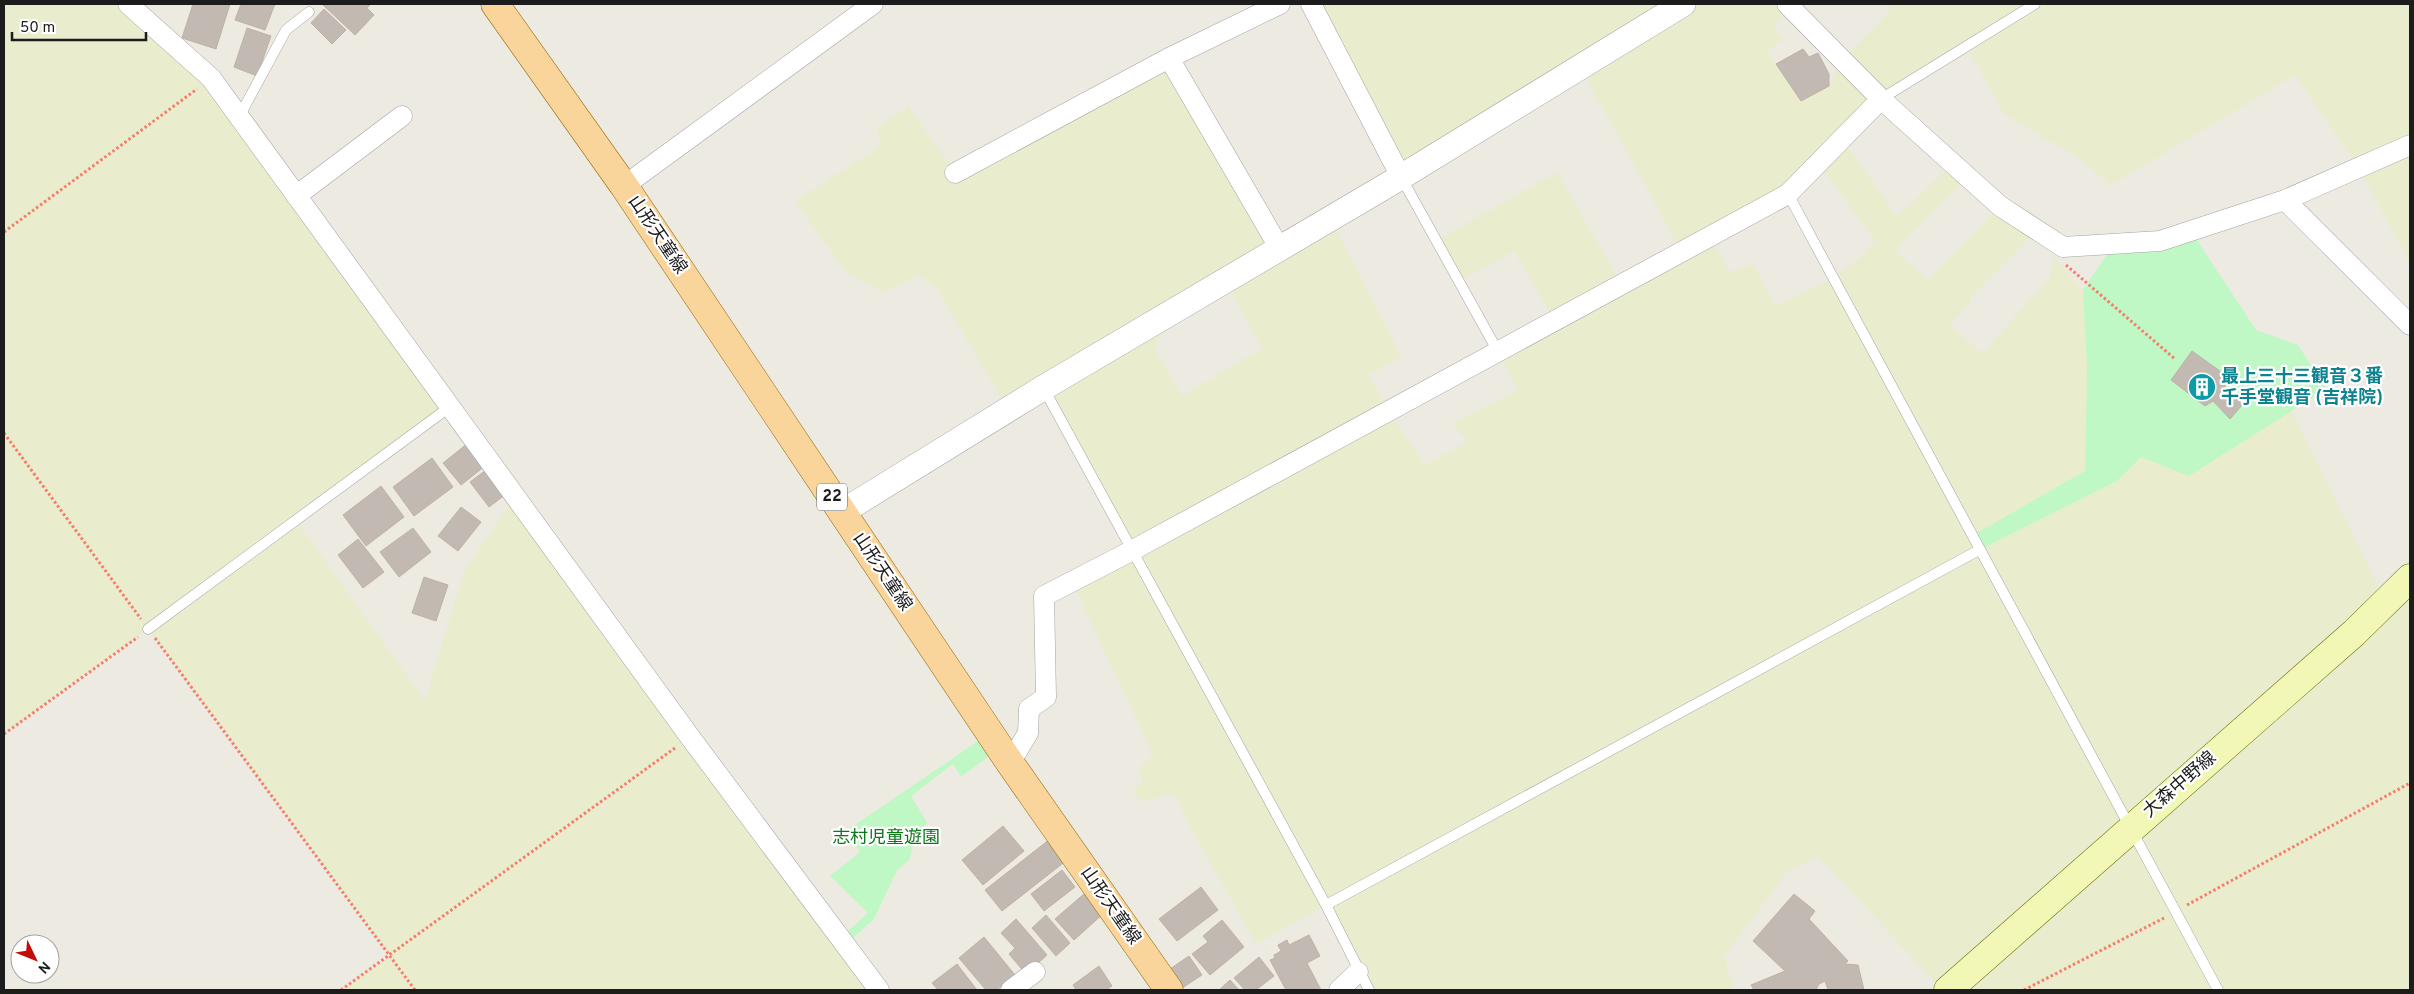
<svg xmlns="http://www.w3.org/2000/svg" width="2414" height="994" font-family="Overpass,'Noto Sans JP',sans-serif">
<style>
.farmland{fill:#e9eccd;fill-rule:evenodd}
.park{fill:#bff8c5}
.building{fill:#c2bab2;stroke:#bfb1a5}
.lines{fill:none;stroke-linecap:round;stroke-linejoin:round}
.service-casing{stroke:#a3a3a3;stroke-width:11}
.minor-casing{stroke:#a3a3a3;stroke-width:21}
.tertiary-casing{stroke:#a3a3a3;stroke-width:26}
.secondary-casing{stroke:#616f07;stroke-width:29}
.primary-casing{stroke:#916604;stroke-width:29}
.path{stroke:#f67d6b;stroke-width:3;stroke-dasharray:2.5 2.5;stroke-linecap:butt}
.service{stroke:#fff;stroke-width:10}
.minor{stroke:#fff;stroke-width:20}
.tertiary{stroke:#fff;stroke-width:25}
.secondary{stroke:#f2f7b6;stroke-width:28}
.primary{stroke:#f9d49b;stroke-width:28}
.labels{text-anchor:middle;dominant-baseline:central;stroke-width:4.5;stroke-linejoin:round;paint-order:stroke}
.shield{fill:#fff;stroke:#606060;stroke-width:1}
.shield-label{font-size:16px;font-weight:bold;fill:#1c1c1c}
.street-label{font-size:18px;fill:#1c1c1c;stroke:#fff}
.culture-label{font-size:18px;font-weight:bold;fill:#0d838f;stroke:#fff;text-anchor:start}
.park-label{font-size:18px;fill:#0e771a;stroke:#fff}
</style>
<rect width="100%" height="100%" fill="#edeae2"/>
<!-- farmland -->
<path class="farmland" d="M4,4h124l83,74 240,328 -155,114 129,181 39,-130 52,-75 363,494h-538l49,-34 -242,-327 -144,105z
M1311,4h476l4,4 -18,18 11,12 -17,13 34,50 28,-15 13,-26 49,-50 -7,-6h526v260l-51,-96 -64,-93 -184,110 -33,-27 -74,-44 -38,-68 -85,53 -39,40 55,78 56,-54 15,14 -73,74 32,28 73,-73 35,22 -8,13 -56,56v5l-21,23 32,28 67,-74 5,-23 29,34 4,78 -2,103 -110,63 4,16 138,-69 24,-24 48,19 102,-65 95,191 24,-24v412h-468l-124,-134 -30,15 -64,86 11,33h-366l-43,-85 -70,39 -70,-124 -12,-27 -32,9 -10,-10 11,-10 -5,-13 15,-14 -81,-173 61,-32 -90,-162 -35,22 -71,-121 -18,-14 -36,18 -38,-22 -50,-70 86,-55 -4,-19 31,-20 48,66 213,-115 111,191 50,-30 72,138 -34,18 20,36 37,54 42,-23 -14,-19 65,-33 -21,-40 57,-30 -40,-69 -55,31 -23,-41 121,-69 64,111 60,-32 -101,-184 -179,110zM1818,163l57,78 -17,19 -25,18 -58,28 -22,-42 -24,8 -19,-36zM1225,281l37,67 -80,48 -27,-46 8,-33z"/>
<!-- park -->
<path class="park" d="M2191,231l65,99 42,15 28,44 -137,87 -48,-19 -24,24 -138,69 -4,-16 110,-63 2,-103 -4,-78 31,-46z
M990,733l10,15 -39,29 -8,-13 -42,32 16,27 -10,12 -8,25 -12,10 -23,49 -29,26 -5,-7 28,-25 -38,-37 30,-24 -14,-21z"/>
<!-- building -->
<path class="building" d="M193,4h37l-14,45 -34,-11z
M241,4h34l-10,26 -30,-10z
M322,4h49l-4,4 7,7 -19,20z
M324,9l22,21 -14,14 -21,-21z
M247,28l24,8 -14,40 -23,-9z
M1803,49l6,8 9,-4 11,21v12l-28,15 -25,-37z
M2192,351l39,28 -12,15 6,4 6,-3 12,9 -13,15 -17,-18 -8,5 -34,-26z
M467,444l18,22 -24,19 -18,-22z
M432,458l21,29 -39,29 -21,-29z
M486,470l20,24 -17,13 -19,-25z
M381,486l23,31 -38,29 -23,-31z
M461,507l20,15 -23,29 -20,-15z
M413,528l18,24 -32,25 -19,-25z
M358,539l26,33 -21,16 -25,-33z
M424,577l24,8 -12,36 -24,-8z
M1003,826l21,25 -41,34 -21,-25z
M1050,839l17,21 -65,51 -17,-21z
M1062,870l13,17 -31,24 -13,-17z
M1201,887l17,23 -41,31 -18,-22z
M1085,893l19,20 -30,27 -19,-21z
M1794,894l21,17 -6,8 39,42 -3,3 13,1 6,25h-36l-3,-9 -6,3 -3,6h-62l-3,-5 34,-14 -32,-30z
M1046,915l24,28 -14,13 -24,-28z
M1016,919l31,36 -21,19 -17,-20 6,-6 -14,-15z
M1222,920l22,27 -34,28 -18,-21 16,-12 -5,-6z
M1309,935l11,21 -13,7 14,27h-35l-16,-30 5,-2 -1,-3 7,-4 -3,-6 9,-5 2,5z
M984,937l31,38 -18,15h-11l-27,-32z
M1189,956l13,19 -23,15 -12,-19z
M1259,957l15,19 -18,14h-11l-11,-12z
M957,964l20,26h-39l-6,-7z
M1099,966l13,20 -6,4h-30l-3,-5z
M1230,980l9,10h-20z"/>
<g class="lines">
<defs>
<path id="service" d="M1881,99l154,-95
M239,117l47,-87 23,-18
M1401,177l96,173
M1788,194l430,796
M1044,389l282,516 43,85
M148,629l303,-223
M1326,905l653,-355"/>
<path id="minor" d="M128,4l83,74 479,659 189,253
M1311,4l90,173
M1787,4l94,95 119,107 63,41 97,-6 125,-41 125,-55
M1169,58l111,191
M955,173l214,-115 111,-54
M624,186l249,-182
M296,196l106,-80
M2285,200l125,125
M1010,763l18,-30 1,-24 17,-12 -2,-101 89,-46 655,-356 93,-95
M1011,990l24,-18
M1339,990l19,-18"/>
<path id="tertiary" d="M842,512l201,-124 358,-211 282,-173"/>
<path id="secondary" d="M1948,990l406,-357 56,-55"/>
<path id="primary" d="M495,4l129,182 386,577 159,227"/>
</defs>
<!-- service casing -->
<use href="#service" class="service-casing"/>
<!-- minor casing -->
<use href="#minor" class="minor-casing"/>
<!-- tertiary casing -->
<use href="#tertiary" class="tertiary-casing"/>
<!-- secondary casing -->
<use href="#secondary" class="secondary-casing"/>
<!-- primary casing -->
<use href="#primary" class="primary-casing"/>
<!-- path -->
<path class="path" d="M4,232l193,-143
M2066,265l109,94
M4,433l137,186
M155,638l260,352
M4,734l134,-97
M2187,905l223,-122
M341,990l334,-242
M2024,990l140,-72"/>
<!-- service -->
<use href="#service" class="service"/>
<!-- minor -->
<use href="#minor" class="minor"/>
<!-- tertiary -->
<use href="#tertiary" class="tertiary"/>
<!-- secondary -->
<use href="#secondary" class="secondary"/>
<!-- primary -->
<use href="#primary" class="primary"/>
</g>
<!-- icons -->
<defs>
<symbol id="building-disc" viewBox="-11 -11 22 22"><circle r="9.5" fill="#0f9aa8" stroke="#fff"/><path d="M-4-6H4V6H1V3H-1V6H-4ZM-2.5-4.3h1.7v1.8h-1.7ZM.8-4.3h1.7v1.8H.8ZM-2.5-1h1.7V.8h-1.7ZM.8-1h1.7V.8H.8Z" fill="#fff"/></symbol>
</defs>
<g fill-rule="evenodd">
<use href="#building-disc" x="2186" y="371" width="32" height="32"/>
</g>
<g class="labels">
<!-- shield labels -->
<rect class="shield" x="817" y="483.5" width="30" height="27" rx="4"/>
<g class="shield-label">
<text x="832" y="497">22</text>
</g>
<!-- street labels -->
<g class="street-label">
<text transform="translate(657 235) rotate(56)">山形天童線</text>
<text transform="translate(882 572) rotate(56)">山形天童線</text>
<text transform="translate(2180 785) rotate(-41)">大森中野線</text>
<text transform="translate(1110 906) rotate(55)">山形天童線</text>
</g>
<!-- culture labels -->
<g class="culture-label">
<text x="2221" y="377">最上三十三観音３番<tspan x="2221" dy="21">千手堂観音 (吉祥院)</tspan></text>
</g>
<!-- park labels -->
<g class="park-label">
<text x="886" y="838">志村児童遊園</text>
</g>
</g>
<!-- border -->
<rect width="2414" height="994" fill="none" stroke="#1c1c1c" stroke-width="10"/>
<!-- north arrow -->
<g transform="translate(35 959) rotate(133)"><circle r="24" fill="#ffffff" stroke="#a4a4a4"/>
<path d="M0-4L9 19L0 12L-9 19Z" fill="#c40b05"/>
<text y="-8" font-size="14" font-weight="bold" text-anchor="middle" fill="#1c1c1c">N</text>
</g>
<!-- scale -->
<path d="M12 32v8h134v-8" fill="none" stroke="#1c1c1c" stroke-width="2.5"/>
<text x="20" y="32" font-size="15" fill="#1c1c1c" stroke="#ffffff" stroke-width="4" paint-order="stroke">50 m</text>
</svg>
